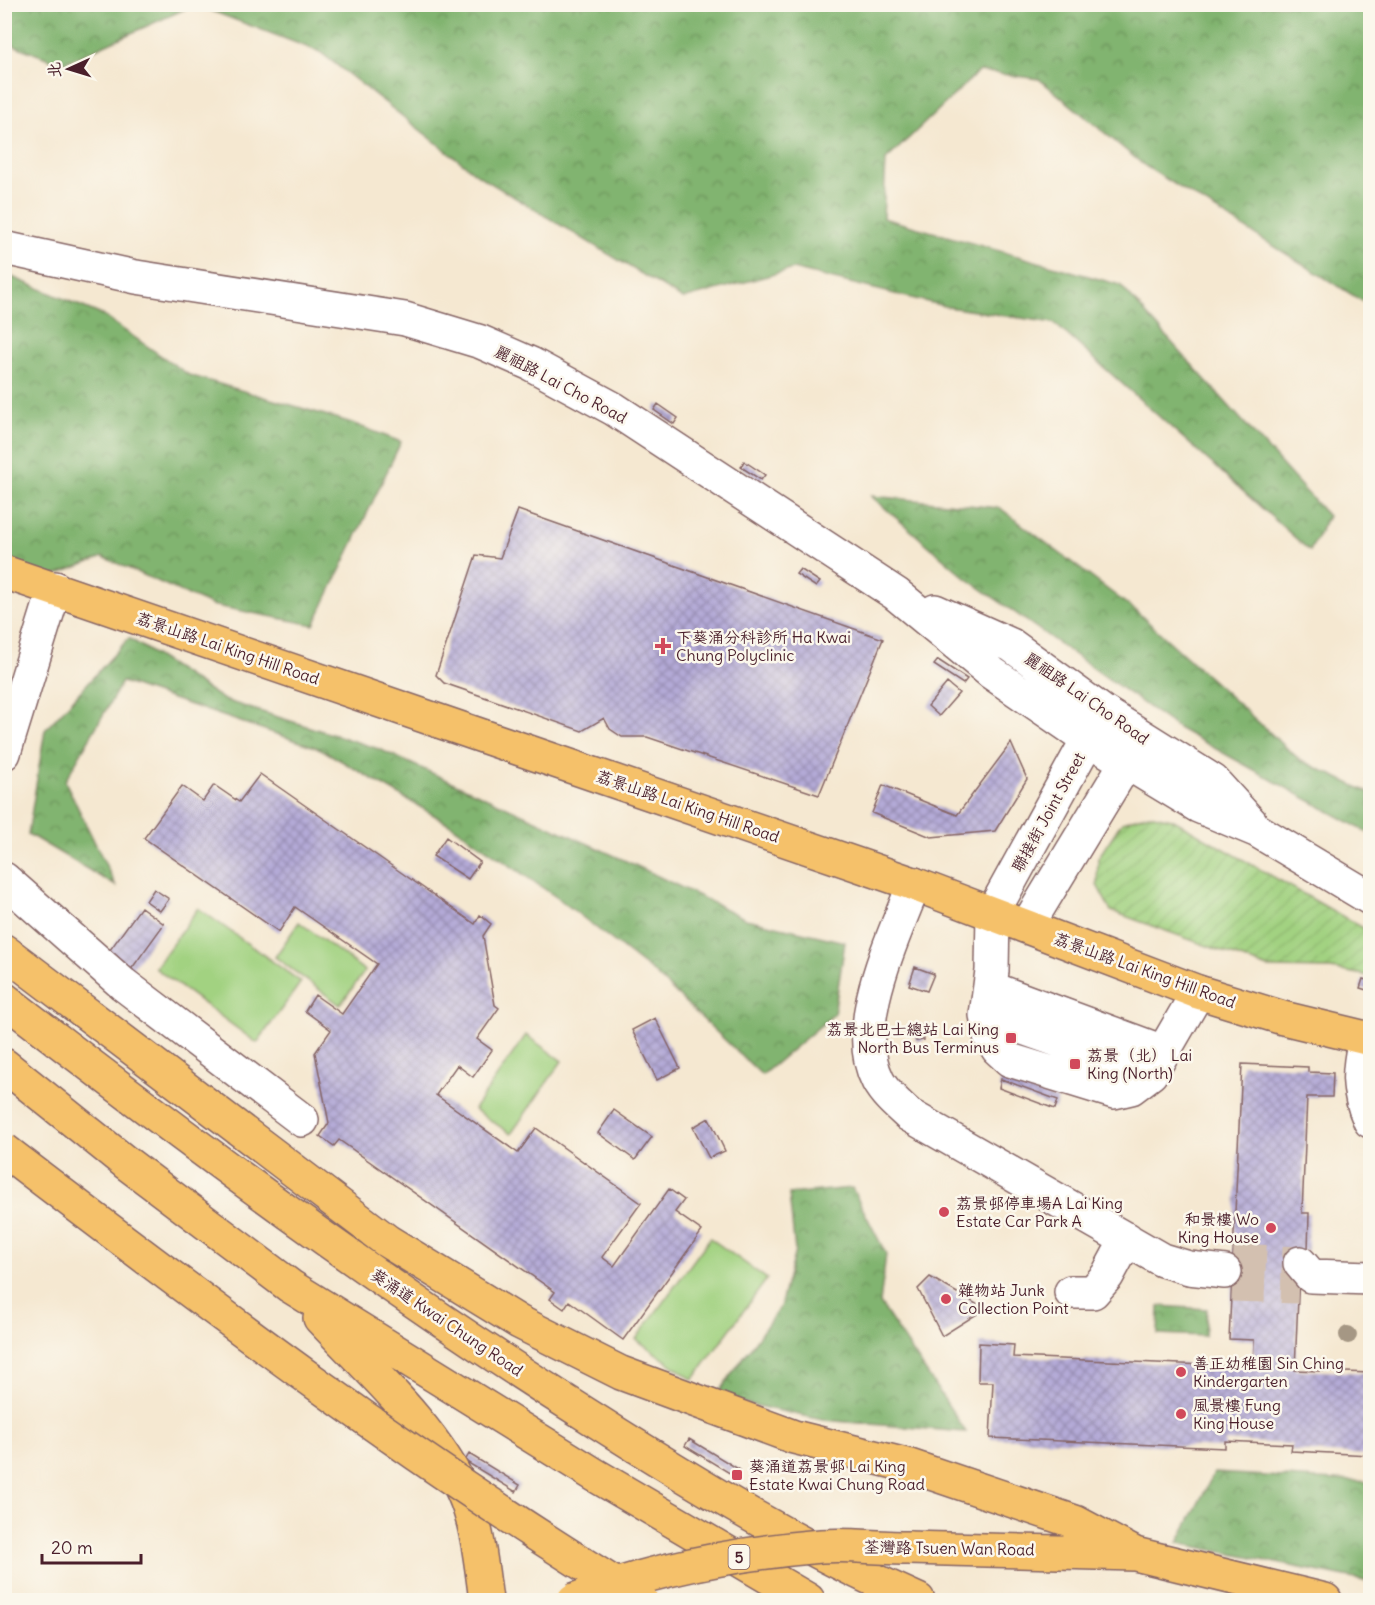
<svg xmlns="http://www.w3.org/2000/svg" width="1375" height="1605" font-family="Delius,'LXGW WenKai TC',sans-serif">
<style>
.forest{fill:url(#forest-crowns);stroke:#666a4d;stroke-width:1.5}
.garden{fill:url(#garden-furrows);stroke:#767856;stroke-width:1.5}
.pitch{fill:#a2d281;stroke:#767856;stroke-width:1.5}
.building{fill:url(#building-cross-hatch)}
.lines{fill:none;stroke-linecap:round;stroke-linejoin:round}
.minor-tunnel{stroke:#d3c0b0;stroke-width:33;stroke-dasharray:33 16;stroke-linecap:butt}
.minor-casing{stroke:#866565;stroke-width:36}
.major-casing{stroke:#866565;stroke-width:36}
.highway-casing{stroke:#866565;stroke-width:36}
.minor{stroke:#fff;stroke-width:33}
.major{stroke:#f5c16b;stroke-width:33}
.highway{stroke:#f5c16b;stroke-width:33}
.highway-bridge-casing{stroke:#866565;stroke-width:36;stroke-linecap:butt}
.highway-bridge{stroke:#f5c16b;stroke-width:33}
.tree{fill:#a59784}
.poi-dot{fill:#d1495b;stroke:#fbf7ec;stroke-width:2}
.labels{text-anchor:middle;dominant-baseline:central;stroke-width:5;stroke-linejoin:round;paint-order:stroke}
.shield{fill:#fbf7ec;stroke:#7f6065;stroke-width:1.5}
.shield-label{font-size:15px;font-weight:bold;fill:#4a1f2b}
.street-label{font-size:16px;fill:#4a1f2b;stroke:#fbf7ec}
.poi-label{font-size:16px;fill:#4a1f2b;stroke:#fbf7ec;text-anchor:start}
</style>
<defs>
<pattern id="forest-crowns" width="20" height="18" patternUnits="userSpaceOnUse" patternTransform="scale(1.5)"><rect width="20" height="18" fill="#81b46f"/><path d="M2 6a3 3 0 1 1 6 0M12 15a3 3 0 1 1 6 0" fill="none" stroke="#6c925b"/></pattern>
<pattern id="garden-furrows" width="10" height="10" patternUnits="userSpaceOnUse" patternTransform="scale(1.5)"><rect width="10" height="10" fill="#a2d281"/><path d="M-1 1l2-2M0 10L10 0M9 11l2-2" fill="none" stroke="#8db470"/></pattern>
<pattern id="building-cross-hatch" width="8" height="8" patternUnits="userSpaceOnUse" patternTransform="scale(1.5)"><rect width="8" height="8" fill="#b4aad7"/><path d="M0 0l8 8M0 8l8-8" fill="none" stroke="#948aaf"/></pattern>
</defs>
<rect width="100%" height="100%" fill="#fbf7ec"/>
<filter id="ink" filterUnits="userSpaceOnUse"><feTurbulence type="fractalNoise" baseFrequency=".0167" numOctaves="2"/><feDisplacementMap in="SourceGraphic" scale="12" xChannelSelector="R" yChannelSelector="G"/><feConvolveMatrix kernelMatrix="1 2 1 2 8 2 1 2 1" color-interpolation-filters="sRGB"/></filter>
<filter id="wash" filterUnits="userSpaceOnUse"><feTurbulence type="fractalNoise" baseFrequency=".008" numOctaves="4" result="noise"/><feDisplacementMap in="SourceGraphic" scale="24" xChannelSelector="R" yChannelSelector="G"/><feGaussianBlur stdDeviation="1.35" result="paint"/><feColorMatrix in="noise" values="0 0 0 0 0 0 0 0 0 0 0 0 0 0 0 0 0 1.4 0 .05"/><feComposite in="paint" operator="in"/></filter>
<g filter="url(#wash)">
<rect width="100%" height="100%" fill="#f5e8d1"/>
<!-- forest -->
<path class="forest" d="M4,5l1,-1 189,1 -132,59 -57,-22z
M196,5h1174v301l-225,-140 -106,-87 -60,-8 -93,89 -3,58 237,67 208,231 -18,35 -256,-228 -106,-16 -155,-38 -110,30 -204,-123 -159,-124z
M5,274l97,41 87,60 160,47 52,20 -87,183 -103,-20 -108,-48 -98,37z
M871,496l129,12 136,103 164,149 70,33v41l-192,-106 -212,-150z
M129,638l95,62 155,49 258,117 109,53 99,23 -11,72 -72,61 -110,-104 -93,-72 -108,-74 -130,-76 -199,-67 -57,99 51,105 -88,-52 17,-104z
M852,1188l34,66 -6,49 86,129 -143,-12 -108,-23 65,-90 15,-56 -6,-57z
M1159,1306l48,3 -2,27 -47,-2z
M1214,1473l156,9v100l-192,-39z"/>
<!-- garden -->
<path class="garden" d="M1149,814l23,5 198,113v44l-39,-7 -63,-1 -157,-57 -14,-26 1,-27 24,-36z"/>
<!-- pitch -->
<path class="pitch" d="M198,908l103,74 -44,61 -102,-75z
M299,922l66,49 -25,34 -65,-48z
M526,1035l36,26 -51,73 -37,-25z
M710,1238l57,41 -74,101 -57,-41z"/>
<g id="blocks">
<!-- building -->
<path class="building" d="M658,404l20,14 -4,6 -20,-14z
M744,461l21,14 -4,5 -20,-13z
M518,510l365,129 -64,156 -172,-58h-25l-12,-8 -6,-11 -22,13 -138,-48 -8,-8 40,-120 24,3z
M800,569l20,13 -4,5 -20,-13z
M938,660l29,19 -4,5 -29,-19z
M947,683l12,10 -20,23 -11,-10z
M1011,743l16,36 -32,52 -64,6 -59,-24 11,-28 74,30z
M260,774l215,150 5,-9 11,9 -8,12 12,69 4,3 -22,31 15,11 -19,27 -16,-12 -21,30 82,58 18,-25 105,75 -39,54 12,9 55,-77 15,11 -9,12 27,19 -79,109 -54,-39 -5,8 -14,-10 5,-7 -216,-152 -5,6 -14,-10 9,-13 -14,-70 16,-23 -26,-19 10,-16 27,19 35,-50 -82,-57 -16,25 -135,-94 38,-52 21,15 11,-16 25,17z
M446,837l34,25 -12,17 -35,-23z
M154,889l15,10 -9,12 -14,-10z
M141,907l23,17 -34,47 -23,-17z
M915,967l19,7 -7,17 -18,-6z
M1363,979l7,2v10l-10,-3z
M655,1018l25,50 -23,12 -25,-50z
M923,1025l1,15 -8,1 -1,-15z
M1242,1064l66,3v5l25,1 -1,24h-25l-5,116h7l-1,38 -8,-1 -5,120 75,3v82l-79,-4 1,-7 -67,-3v7l-235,-10 3,-56h-15l1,-39 35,2 -1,12 240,10 1,-27 -25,-1z
M1001,1079l57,21 -3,9 -56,-21z
M614,1110l38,27 -17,23 -37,-27z
M709,1118l16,33 -16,7 -16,-31z
M930,1277l17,10 38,22 -43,27 -24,-47z
M689,1439l51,31 -4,7 -51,-31z
M469,1454l51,31 -4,7 -51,-31z"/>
</g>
</g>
<g filter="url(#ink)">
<use href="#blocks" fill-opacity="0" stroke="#866565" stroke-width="1.5"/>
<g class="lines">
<!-- minor-tunnel -->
<path class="minor-tunnel" d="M1233,1260l67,3
M1232,1285l66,2"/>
<defs>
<path id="minor" d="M4,248l132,29 269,42 76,23 50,22 83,45 282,185 96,79 96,66 110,67 60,25 112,67
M935,611l76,34 92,67 110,69 38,42
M1103,712l-110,200 -1,59 -6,44 4,21 8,13 12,11 104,32 17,-4 20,-15 47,-81
M4,753l51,-165
M4,879l119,105 179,136
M914,884c-20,54 -65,141 -36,197 7,13 20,24 31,34l253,145 27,8 36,4
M1027,926l111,-183
M990,988l173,64
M986,1015l165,58
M1365,1038c-7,33 -9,51 5,83
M1300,1263l11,13 59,2
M1071,1292h22l14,-16 20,-37"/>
<path id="major" d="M4,572l910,312 284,108 85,26 87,21
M4,999c189,146 381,289 583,416 107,68 215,134 331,185
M4,1065l121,97 165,124 305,189 213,125
M320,1318c47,50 116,112 143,174 15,33 18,73 23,108"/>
<path id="highway" d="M4,951l383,290 132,81 102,51 173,64 116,29 165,56 60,32
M908,1548l227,6 190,46"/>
</defs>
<!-- minor casing -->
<use href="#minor" class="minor-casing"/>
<!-- major casing -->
<use href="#major" class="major-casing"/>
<!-- highway casing -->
<use href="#highway" class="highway-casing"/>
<!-- minor -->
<use href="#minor" class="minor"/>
<!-- major -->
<use href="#major" class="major"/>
<!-- highway -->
<use href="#highway" class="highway"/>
<defs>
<path id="highway-bridge" d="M4,1150c207,158 414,315 637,450
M574,1600c77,-31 164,-47 247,-54 28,-2 58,2 87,2"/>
</defs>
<!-- highway-bridge casing -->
<use href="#highway-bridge" class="highway-bridge-casing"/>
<!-- highway-bridge -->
<use href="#highway-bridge" class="highway-bridge"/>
</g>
<!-- trees -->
<circle class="tree" cx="1348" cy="1335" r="9"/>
</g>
<!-- markers -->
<g class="poi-dot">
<path d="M660 637h6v6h6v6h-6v6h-6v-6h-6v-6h6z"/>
<rect x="1005" y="1032" width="12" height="12" rx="3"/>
<rect x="1069" y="1058" width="12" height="12" rx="3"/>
<circle cx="944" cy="1212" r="6"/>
<circle cx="1271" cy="1228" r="6"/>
<circle cx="946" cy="1299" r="6"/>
<circle cx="1181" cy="1372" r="6"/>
<circle cx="1181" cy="1414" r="6"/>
<rect x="731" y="1469" width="12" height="12" rx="3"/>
</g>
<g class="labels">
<!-- shield labels -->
<rect class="shield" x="728.5" y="1545" width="21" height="24" rx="4.5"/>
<g class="shield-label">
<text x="739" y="1557">5</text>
</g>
<!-- street labels -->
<g class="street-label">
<text transform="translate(561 384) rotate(28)">麗祖路 Lai Cho Road</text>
<text transform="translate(228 648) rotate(19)">荔景山路 Lai King Hill Road</text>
<text transform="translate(1087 698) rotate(35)">麗祖路 Lai Cho Road</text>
<text transform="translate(688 806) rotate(19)">荔景山路 Lai King Hill Road</text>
<text transform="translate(1048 812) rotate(-61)">聯接街 Joint Street</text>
<text transform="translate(1145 970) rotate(20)">荔景山路 Lai King Hill Road</text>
<text transform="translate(447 1322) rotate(34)">葵涌道 Kwai Chung Road</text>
<text transform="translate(949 1548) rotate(1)">荃灣路 Tsuen Wan Road</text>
</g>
<!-- poi labels -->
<g class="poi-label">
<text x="676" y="637">下葵涌分科診所 Ha Kwai<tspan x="676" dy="18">Chung Polyclinic</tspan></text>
<text x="999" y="1029" text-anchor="end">荔景北巴士總站 Lai King<tspan x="999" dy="18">North Bus Terminus</tspan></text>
<text x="1087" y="1055">荔景（北） Lai<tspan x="1087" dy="18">King (North)</tspan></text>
<text x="956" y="1203">荔景邨停車場A Lai King<tspan x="956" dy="18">Estate Car Park A</tspan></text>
<text x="1259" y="1219" text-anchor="end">和景樓 Wo<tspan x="1259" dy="18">King House</tspan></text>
<text x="958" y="1290">雜物站 Junk<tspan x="958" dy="18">Collection Point</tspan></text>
<text x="1193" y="1363">善正幼稚園 Sin Ching<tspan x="1193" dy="18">Kindergarten</tspan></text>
<text x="1193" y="1405">風景樓 Fung<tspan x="1193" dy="18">King House</tspan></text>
<text x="749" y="1466">葵涌道荔景邨 Lai King<tspan x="749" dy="18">Estate Kwai Chung Road</tspan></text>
</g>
</g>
<!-- margin -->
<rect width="1375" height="1605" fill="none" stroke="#fbf7ec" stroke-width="24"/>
<!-- north arrow -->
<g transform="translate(69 69) rotate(266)" stroke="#fbf7ec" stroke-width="4.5" paint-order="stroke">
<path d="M0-4.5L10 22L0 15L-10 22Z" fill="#4a1f2b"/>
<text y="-9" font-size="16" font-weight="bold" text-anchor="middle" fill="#4a1f2b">北</text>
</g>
<!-- scale -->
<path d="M42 1554v9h99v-9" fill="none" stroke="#4a1f2b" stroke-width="3"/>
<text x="51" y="1554" font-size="18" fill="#4a1f2b" stroke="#fbf7ec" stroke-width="4.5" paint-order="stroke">20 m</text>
</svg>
